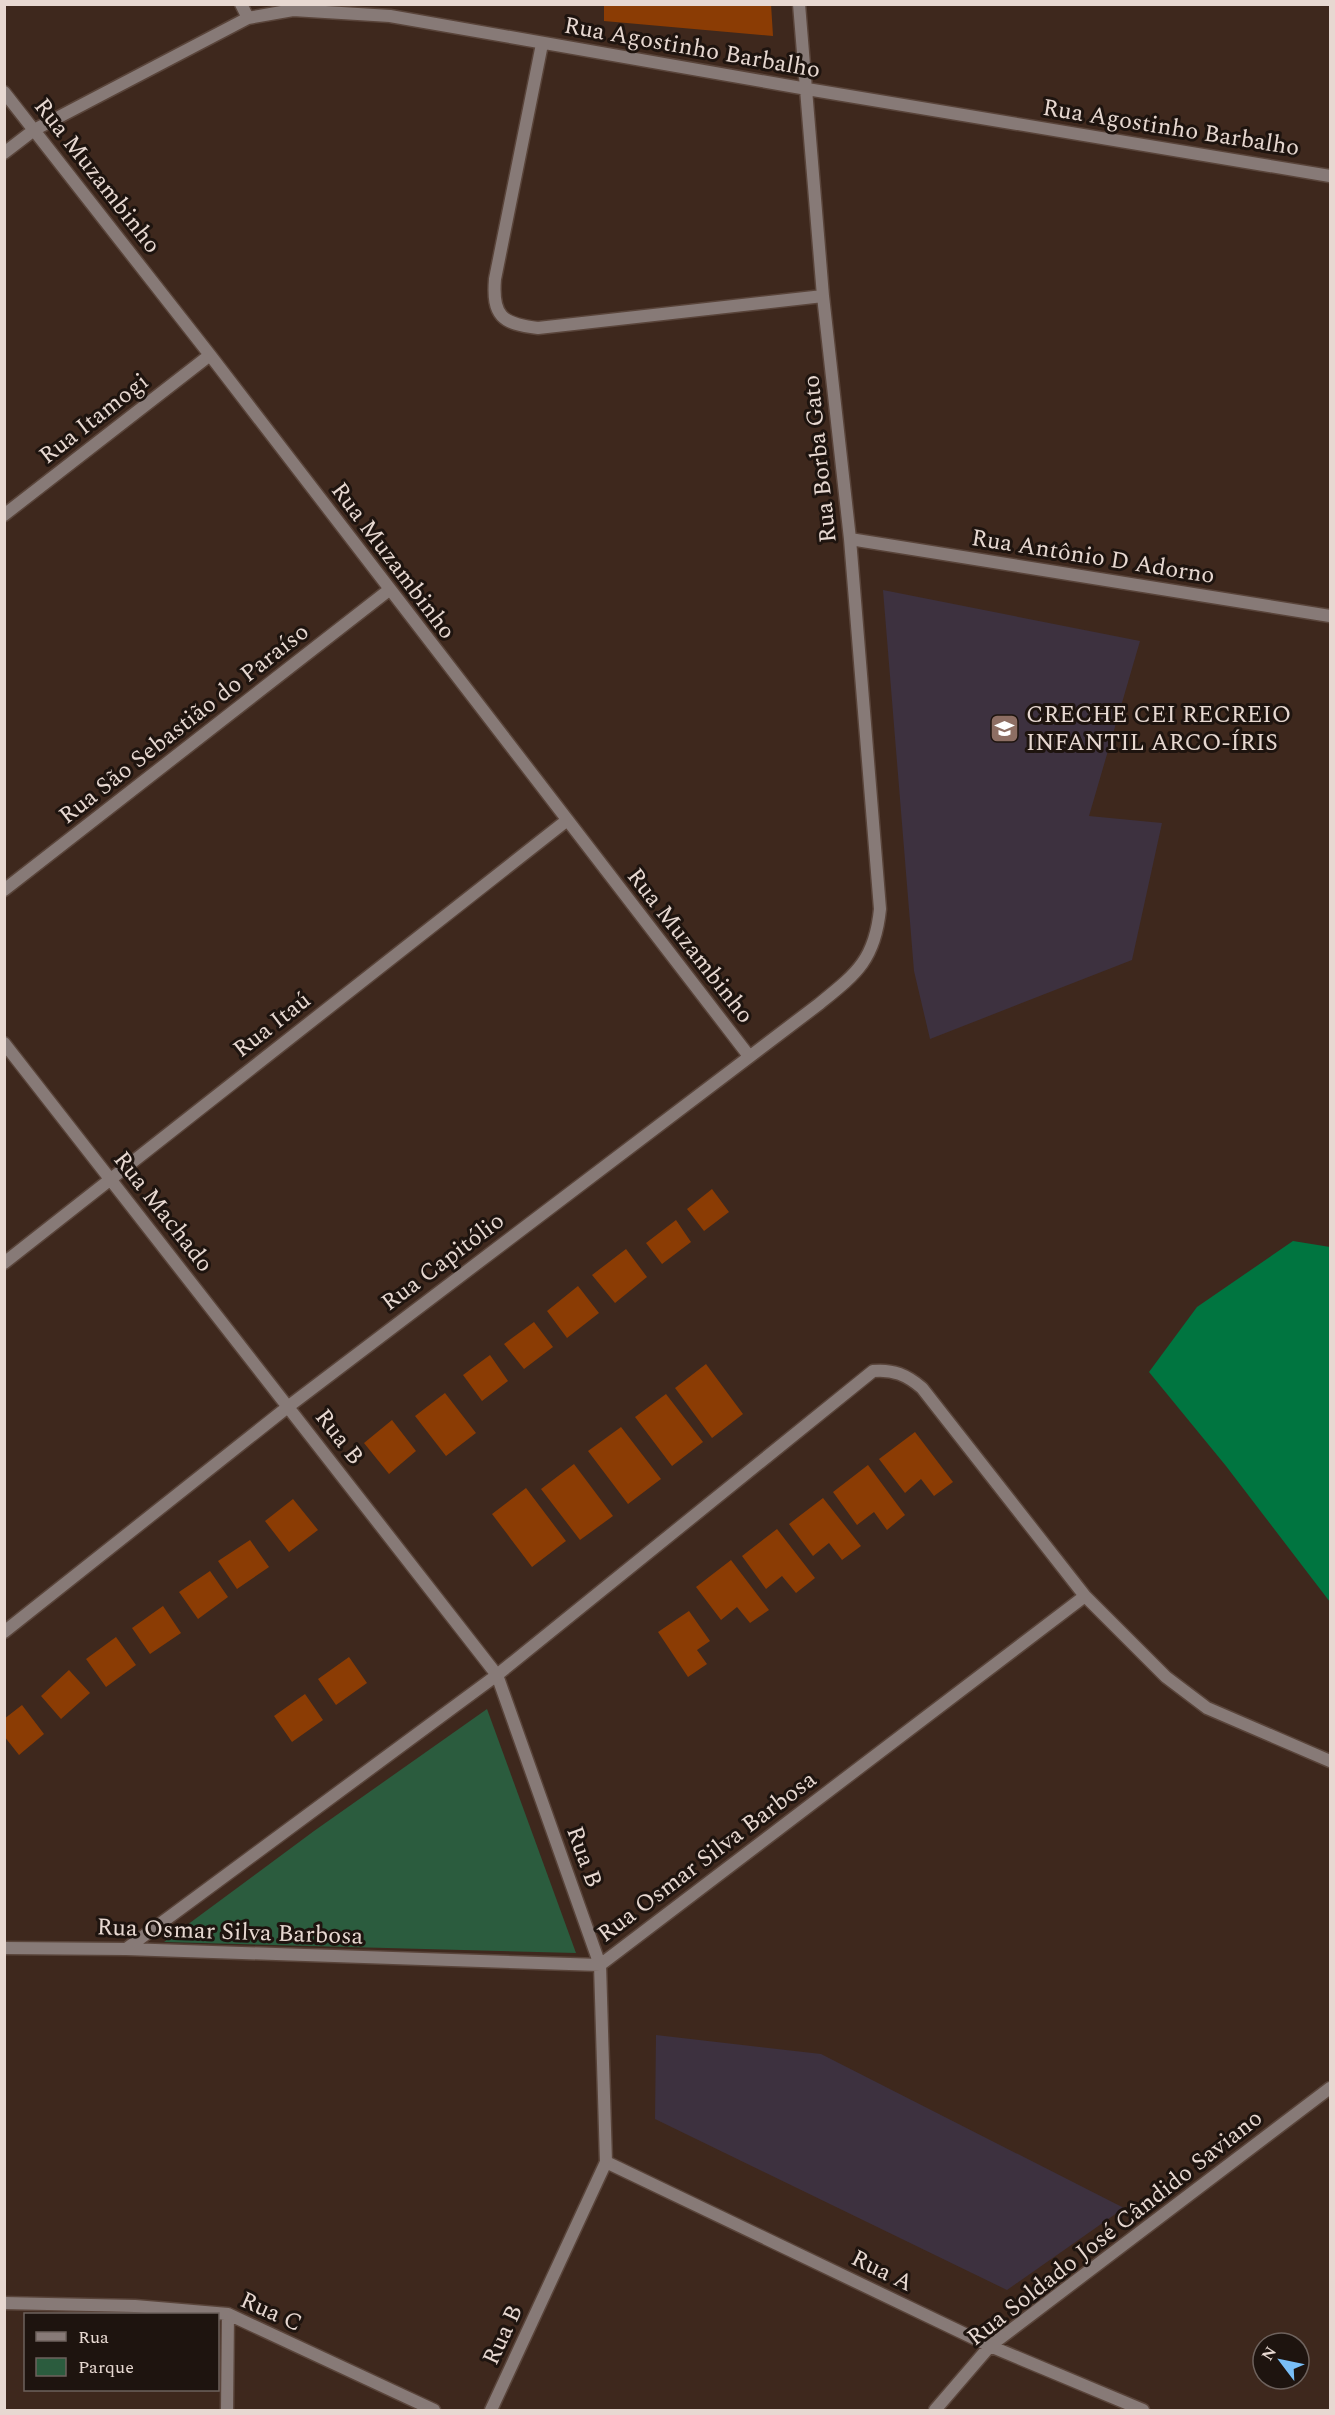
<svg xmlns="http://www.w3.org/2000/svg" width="1335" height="2415" font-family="Spectral,serif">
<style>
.education{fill:#3d313f}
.green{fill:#2b5c3e}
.forest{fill:#007540}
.building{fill:#8b3c04}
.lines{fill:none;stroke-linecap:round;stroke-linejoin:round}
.minor-casing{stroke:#59443a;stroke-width:15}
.minor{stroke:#877a77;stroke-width:12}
.labels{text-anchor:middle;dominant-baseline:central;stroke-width:6;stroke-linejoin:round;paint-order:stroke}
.street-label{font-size:24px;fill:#e7d8d1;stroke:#1e140f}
.poi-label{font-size:24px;fill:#e7d8d1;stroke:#1e140f;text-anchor:start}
</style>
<rect width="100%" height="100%" fill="#3e281d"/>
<!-- education -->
<path class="education" d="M883,590l257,51 -51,175 73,7 -30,137 -202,79 -16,-68z
M656,2035l165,19 303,154 -117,82 -352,-171z"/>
<!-- green -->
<path class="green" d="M487,1709l89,244 -412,-11 150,-111z"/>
<!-- forest -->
<path class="forest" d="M1293,1241l37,6v355l-104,-136 -77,-94 48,-65z"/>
<!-- building -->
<path class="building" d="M604,4h167l2,32 -169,-15z
M712,1189l17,23 -25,19 -17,-22z
M676,1220l15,22 -29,22 -16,-21z
M626,1249l21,28 -32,26 -23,-28z
M578,1286l21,27 -32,25 -20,-27z
M534,1322l19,25 -29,22 -20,-25z
M490,1355l18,26 -26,20 -19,-26z
M706,1364l37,50 -31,24 -37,-50z
M445,1393l31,40 -30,23 -31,-40z
M666,1394l37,48 -31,24 -37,-49z
M392,1420l24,31 -27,23 -25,-31z
M621,1427l40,52 -33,25 -40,-53z
M915,1432l38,50 -19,14 -13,-17 -16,14 -26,-34z
M574,1464l39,52 -33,24 -39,-51z
M868,1465l37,50 -18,15 -13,-18 -17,13 -24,-33z
M526,1488l40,53 -34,26 -40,-53z
M823,1498l38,48 -19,14 -13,-17 -16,13 -24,-32z
M293,1499l25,31 -29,22 -24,-31z
M777,1529l38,49 -19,15 -14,-17 -16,13 -24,-33z
M250,1540l19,27 -32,22 -19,-28z
M731,1560l38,50 -19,13 -13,-16 -16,13 -25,-33z
M210,1571l18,26 -30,22 -19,-27z
M163,1606l18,27 -31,21 -18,-26z
M689,1611l21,30 -13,9 10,14 -19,13 -30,-45z
M116,1637l20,28 -30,22 -20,-28z
M349,1657l18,26 -31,22 -18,-26z
M69,1670l21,23 -29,26 -20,-23z
M305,1694l18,26 -31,22 -18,-26z
M22,1705l22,29 -25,21 -15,-19v-17z"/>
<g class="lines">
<defs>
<path id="minor" d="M241,4l7,14
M542,44l-47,235c-3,37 7,45 43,49l285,-32
M4,92l206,263 539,701
M4,153l30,-23 214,-112 45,-8 97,6 417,73 523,87
M4,515l206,-160
M850,539l480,77
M4,890l385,-300
M4,1043l493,632 103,290 6,197 -115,248
M4,1263l562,-442
M4,1632l285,-226 530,-402c37,-30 56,-44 61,-95l-30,-370 -27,-243 -24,-292
M4,1948l122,1 474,16 485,-369
M126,1949l371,-274 376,-304c20,-2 34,4 49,17l163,208 81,81 41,31 123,53
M606,2162l384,184 153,64
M4,2303l131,3 93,8 206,96
M227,2410l1,-96
M935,2410l55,-64 340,-258"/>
</defs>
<!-- minor casing -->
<use href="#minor" class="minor-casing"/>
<!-- minor -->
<use href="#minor" class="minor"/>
</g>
<!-- icons -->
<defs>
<symbol id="school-square" viewBox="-11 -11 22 22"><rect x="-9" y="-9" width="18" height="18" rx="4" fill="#8d6e63" stroke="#1e140f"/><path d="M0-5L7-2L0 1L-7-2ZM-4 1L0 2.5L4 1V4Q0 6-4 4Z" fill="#fff"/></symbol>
</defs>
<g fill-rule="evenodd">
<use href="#school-square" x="988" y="712" width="33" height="33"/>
</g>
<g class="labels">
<!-- street labels -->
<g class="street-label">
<text transform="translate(692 48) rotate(10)">Rua Agostinho Barbalho</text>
<text transform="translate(1171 128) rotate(9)">Rua Agostinho Barbalho</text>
<text transform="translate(97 176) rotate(52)">Rua Muzambinho</text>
<text transform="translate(94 419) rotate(-38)">Rua Itamogi</text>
<text transform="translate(820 459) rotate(-96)">Rua Borba Gato</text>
<text transform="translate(1093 557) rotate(9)">Rua Antônio D Adorno</text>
<text transform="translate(393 561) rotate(53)">Rua Muzambinho</text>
<text transform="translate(184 724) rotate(-38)">Rua São Sebastião do Paraíso</text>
<text transform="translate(690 946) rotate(52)">Rua Muzambinho</text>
<text transform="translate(272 1025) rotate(-38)">Rua Itaú</text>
<text transform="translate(163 1212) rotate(52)">Rua Machado</text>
<text transform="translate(443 1262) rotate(-37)">Rua Capitólio</text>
<text transform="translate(339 1437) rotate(52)">Rua B</text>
<text transform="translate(584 1857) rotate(70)">Rua B</text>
<text transform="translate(707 1857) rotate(-37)">Rua Osmar Silva Barbosa</text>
<text transform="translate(230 1932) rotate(2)">Rua Osmar Silva Barbosa</text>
<text transform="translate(1115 2228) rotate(-38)">Rua Soldado José Cândido Saviano</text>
<text transform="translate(882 2271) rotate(26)">Rua A</text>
<text transform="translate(271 2312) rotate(24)">Rua C</text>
<text transform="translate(503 2335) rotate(-65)">Rua B</text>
</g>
<!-- poi labels -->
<g class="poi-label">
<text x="1026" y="715">CRECHE CEI RECREIO<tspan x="1026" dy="28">INFANTIL ARCO-ÍRIS</tspan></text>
</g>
</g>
<!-- border -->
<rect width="1335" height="2415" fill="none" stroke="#e7d8d1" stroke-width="12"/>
<!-- legend -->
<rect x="24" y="2313" width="195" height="78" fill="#1e140f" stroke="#6e625d" stroke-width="1.5"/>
<rect x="36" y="2332" width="30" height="9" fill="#877a77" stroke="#6e625d" stroke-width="1.5"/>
<text x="78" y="2343" font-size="18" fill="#e7d8d1">Rua</text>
<rect x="36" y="2358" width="30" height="18" fill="#2b5c3e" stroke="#6e625d" stroke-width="1.5"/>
<text x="78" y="2373" font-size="18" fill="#e7d8d1">Parque</text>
<!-- north arrow -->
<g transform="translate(1281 2361) rotate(302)"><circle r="28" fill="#1e140f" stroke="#6e625d" stroke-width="1.5"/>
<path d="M0-4.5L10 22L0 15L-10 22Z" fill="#79bff8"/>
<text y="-9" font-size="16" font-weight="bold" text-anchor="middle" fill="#e7d8d1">N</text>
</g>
</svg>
